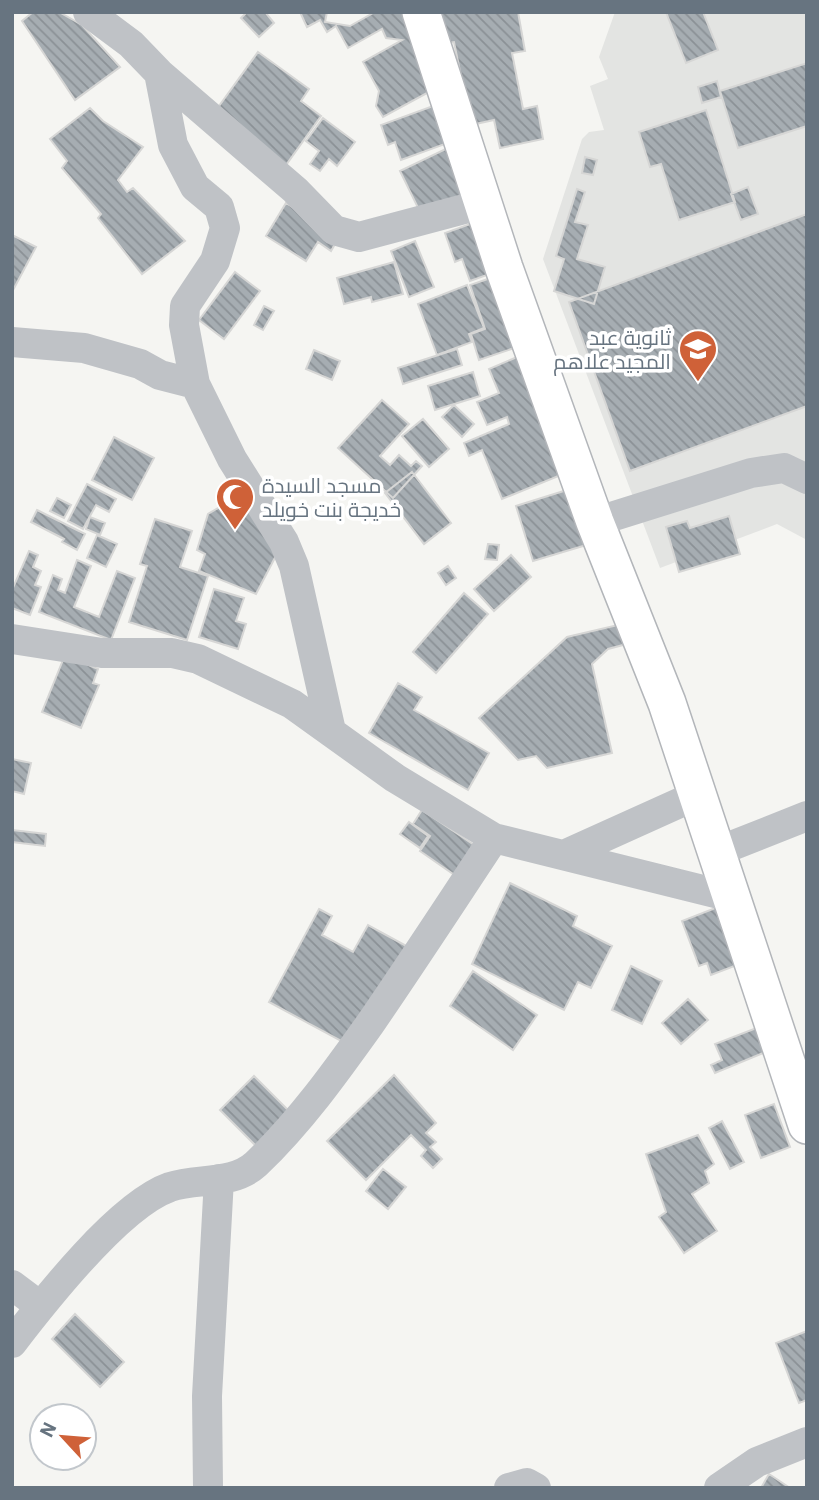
<svg xmlns="http://www.w3.org/2000/svg" width="819" height="1500" font-family="'IBM Plex Sans',Cairo,sans-serif">
<style>
.built{fill:#e3e4e2}
.building{fill:url(#building-back-hatch);stroke:#d6d6d5;stroke-width:2}
.lines{fill:none;stroke-linecap:round;stroke-linejoin:round}
.major-casing{stroke:#b3b6ba;stroke-width:40}
.minor{stroke:#bfc2c6;stroke-width:30}
.major{stroke:#fff;stroke-width:37}
.labels{text-anchor:middle;dominant-baseline:central;stroke-width:7;stroke-linejoin:round;paint-order:stroke}
.poi-label{font-size:21px;fill:#677480;stroke:#fff;text-anchor:end}
</style>
<defs>
<pattern id="building-back-hatch" width="6" height="6" patternUnits="userSpaceOnUse" patternTransform="scale(1.75)"><rect width="6" height="6" fill="#a6adb2"/><path d="M-1 5l2 2M0 0l6 6M5-1l2 2" fill="none" stroke="#8b9196"/></pattern>
</defs>
<rect width="100%" height="100%" fill="#f5f5f2"/>
<!-- built -->
<path class="built" d="M615,12h192v528l-30,-16 -117,44 -117,-309 39,-120 7,-7 15,-2 -14,-44 18,-7 -9,-22z"/>
<!-- building -->
<path class="building" d="M33,12h26l23,13 38,42 -45,33 -53,-79z
M247,12h18l9,11 -15,14 -18,-19z
M300,12h27l-2,10 25,4 25,-14h39l37,68 -68,37 -7,-11 3,-15 -16,-29 39,-22 -16,-2 -4,-9 -34,19 -12,-22 -9,6 -7,-12 -13,7z
M440,12h78l7,39 -13,2 11,56 14,-3 6,33 -43,9 -6,-28 -23,5 -17,-83 -8,1z
M666,12h37l15,38 -32,13z
M258,52l51,37 -8,12 20,15 -35,49 -72,-52z
M807,63v63l-69,22 -18,-57z
M717,81l4,16 -19,6 -4,-16z
M444,102l12,38 -55,20 -6,-18 -7,3 -7,-20z
M90,108l13,13 40,26 -25,33 9,12 6,-4 52,53 -43,33 -44,-56 3,-4 -39,-46 5,-7 -17,-22z
M706,110l29,92 -56,18 -18,-56 -11,3 -11,-35z
M323,118l32,24 -18,24 -8,-7 -9,12 -10,-7 9,-13 -13,-10z
M458,143l23,47 -58,28 -23,-47z
M585,157l12,3 -4,15 -11,-2z
M748,187l10,27 -17,6 -10,-26z
M577,189l8,3 -10,30 13,3 -11,34 28,8 -11,37 -40,-13 10,-32 -8,-3z
M286,203l53,34 -8,14 -13,-9 -12,19 -40,-25z
M807,214v192l-177,65 -61,-169z
M484,219l17,51 -31,11 -8,-22 -7,3 -10,-29z
M12,235l24,12 -24,45z
M415,241l19,46 -25,10 -18,-46z
M394,262l9,32 -31,8 -1,-5 -27,7 -7,-26z
M511,271l24,70 -56,19 -8,-26 14,-5 -15,-44z
M235,272l25,19 -36,48 -25,-19z
M467,285l17,43 -15,6 3,8 -35,13 -19,-51z
M264,306l10,5 -11,19 -9,-5z
M457,349l5,16 -59,19 -5,-16z
M314,350l26,11 -8,19 -26,-11z
M531,351l47,117 -76,31 -20,-49 -13,6 -5,-13 45,-19 -2,-7 -20,8 -10,-23 22,-9 -10,-24z
M473,372l7,24 -45,14 -7,-24z
M382,400l27,24 -29,32 10,9 9,-10 12,11 5,-5 6,5 -29,32 -55,-50z
M454,405l20,19 -12,13 -20,-20z
M423,419l26,30 -20,18 -27,-31z
M114,437l40,21 -22,42 -40,-20z
M412,472l39,51 -27,21 -39,-51z
M87,484l29,15 -7,13 -13,-7 -13,24 -15,-8z
M586,484l17,56 -70,21 -17,-55z
M240,495l40,53 -24,46 -57,-23 6,-17 -8,-4 11,-36z
M57,498l14,7 -7,13 -14,-7z
M37,510l48,24 -8,16 -15,-8 2,-3 -33,-17z
M729,516l11,38 -61,18 -13,-45 21,-6 3,7z
M90,517l15,6 -5,12 -14,-6z
M155,519l37,12 -12,36 28,9 -21,64 -58,-18 18,-56 -7,-2z
M97,535l20,9 -11,23 -19,-9z
M488,544l11,1 -2,15 -12,-1z
M29,551l9,4 -5,12 8,4 -6,14 6,2 -11,28 -18,-7v-18z
M511,555l20,22 -37,34 -20,-22z
M77,560l14,6 -17,41 25,10 18,-46 18,7 -24,62 -72,-28 14,-37 9,4 -4,11 7,3z
M448,566l8,12 -10,7 -8,-12z
M214,589l30,9 -8,23 10,3 -8,25 -39,-12z
M464,593l24,21 -52,59 -23,-21z
M622,624l11,12 -10,9 -15,4 -16,15 20,89 -65,15 -11,-12 -18,4 -39,-42 88,-81z
M65,655l33,14 -5,14 6,2 -18,43 -39,-16z
M398,683l24,14 -8,13 75,43 -21,37 -99,-57z
M12,759l19,4 -7,31 -12,-3z
M422,810l67,45 -20,30 -49,-34 10,-15 -17,-12z
M409,822l19,14 -8,12 -20,-14z
M12,830l34,4 -1,12 -33,-4z
M510,883l67,33 -4,10 39,20 -21,42 -13,-6 -14,28 -92,-46z
M723,905l22,57 -34,13 -4,-12 -8,3 -17,-45z
M319,909l13,7 -10,19 31,17 15,-27 42,23 -54,101 -87,-47z
M631,966l31,15 -20,43 -30,-14z
M473,971l64,44 -24,35 -63,-44z
M688,999l20,21 -27,24 -19,-21z
M759,1027l9,24 -53,22 -4,-8 11,-5 -7,-16z
M394,1075l42,48 -10,10 10,9 -6,5 12,12 -9,9 -12,-12 5,-6 -15,-15 -45,45 -39,-39z
M254,1076l37,37 -34,34 -37,-37z
M774,1104l16,43 -29,11 -16,-43z
M722,1121l22,41 -14,7 -21,-41z
M698,1135l16,29 -9,7 4,12 -17,11 25,37 -33,22 -25,-36 7,-5 -20,-58z
M383,1169l23,18 -18,22 -22,-18z
M75,1314l49,48 -24,25 -48,-48z
M807,1331v69l-8,3 -23,-60z
M769,1474l21,14h-29z"/>
<g class="lines">
<defs>
<path id="major" d="M421,12l83,256 91,254 72,181 140,422"/>
</defs>
<!-- major casing -->
<use href="#major" class="major-casing"/>
<!-- minor -->
<path class="minor" d="M88,12l43,32 28,29 14,72 22,42 24,20 6,21 -10,33 -30,45 -1,19 11,59
M159,73l136,117 39,40 25,7 124,-33
M12,342l72,6 56,16 20,11 35,9 37,75 52,83 10,24 37,165
M595,522l156,-49 33,-5 23,11
M12,639l90,14h70l26,6 94,45 103,74 99,60 237,59
M716,852l91,-36
M564,855l133,-60
M12,1285l28,21
M12,1343c33,-43 107,-138 158,-156 28,-9 63,-2 86,-23 44,-42 79,-91 114,-140 42,-61 83,-124 124,-186
M208,1488l-1,-92 12,-217
M509,1488l18,-5 9,5
M719,1488l38,-26 50,-20"/>
<!-- major -->
<use href="#major" class="major"/>
</g>
<!-- icons -->
<defs>
<symbol id="school-pin" viewBox="-11 -11 22 30"><path d="M0 17L-7.5 6A9.5 9.5 0 1 1 7.5 6Z" fill="#cf6138" stroke="#fff"/><path d="M0-5L7-2L0 1L-7-2ZM-4 1L0 2.5L4 1V4Q0 6-4 4Z" fill="#fff"/></symbol>
<symbol id="mosque-pin" viewBox="-11 -11 22 30"><path d="M0 17L-7.5 6A9.5 9.5 0 1 1 7.5 6Z" fill="#cf6138" stroke="#fff"/><path d="M3.5-4.9A6 6 0 1 0 3.5 4.9A5 5 0 1 1 3.5-4.9Z" fill="#fff"/></symbol>
</defs>
<g fill-rule="evenodd">
<use href="#school-pin" x="676" y="327" width="44" height="60"/>
<use href="#mosque-pin" x="213" y="475" width="44" height="60"/>
</g>
<g class="labels">
<!-- poi labels -->
<g class="poi-label">
<text x="671" y="337">ثانوية عبد<tspan x="671" dy="24">المجيد علاهم</tspan></text>
<text x="262" y="485" text-anchor="start">مسجد السيدة<tspan x="262" dy="24">خديجة بنت خويلد</tspan></text>
</g>
</g>
<!-- border -->
<rect width="819" height="1500" fill="none" stroke="#677480" stroke-width="28"/>
<!-- north arrow -->
<g transform="translate(63 1437) rotate(296)"><circle r="33" fill="#ffffff" stroke="#c2c7cc" stroke-width="2"/>
<path d="M0-5L12 26L0 18L-12 26Z" fill="#cf6138"/>
<text y="-10" font-size="19" font-weight="bold" text-anchor="middle" fill="#677480">N</text>
</g>
</svg>
